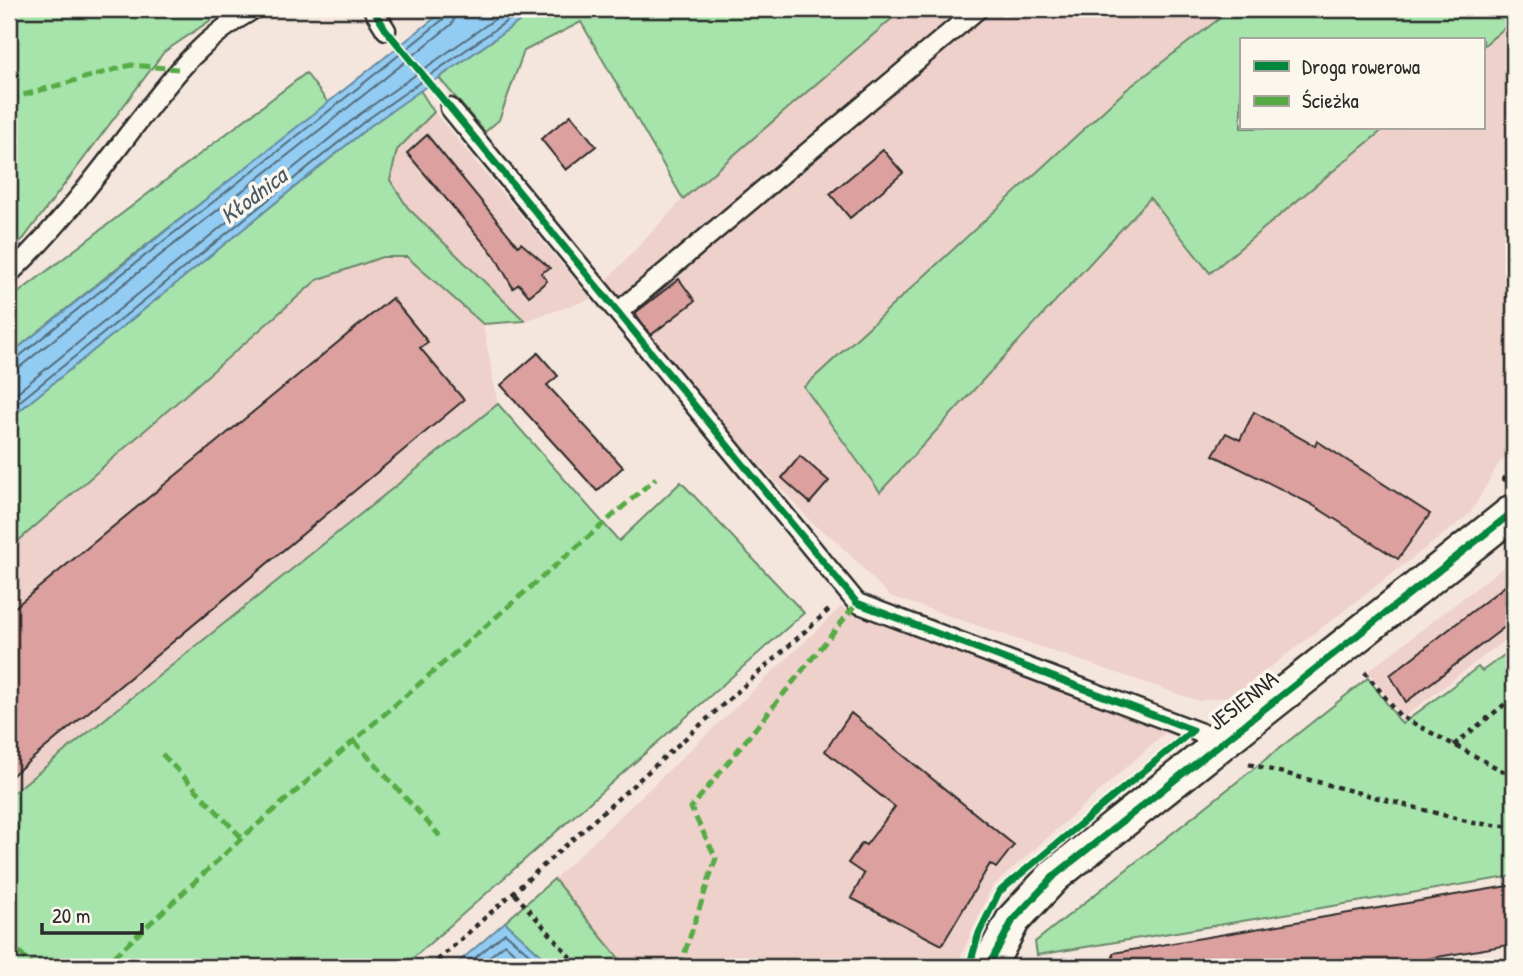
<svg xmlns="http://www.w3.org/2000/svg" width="1523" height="976" font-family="'Patrick Hand',sans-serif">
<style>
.built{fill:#eed1ca}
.green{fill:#a7e4ab;stroke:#69886b;stroke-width:2}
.water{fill:#92ccf2;stroke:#698ca2;stroke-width:2}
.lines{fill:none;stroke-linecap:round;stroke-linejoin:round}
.shore{stroke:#546b7b;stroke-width:2}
.building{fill:#dca19f;stroke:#2b2b2b;stroke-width:2}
.service-casing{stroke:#2b2b2b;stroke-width:23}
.minor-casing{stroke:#2b2b2b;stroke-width:38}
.path{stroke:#2b2b2b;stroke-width:4.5;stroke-dasharray:5 5;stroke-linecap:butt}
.service{stroke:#fbf7ec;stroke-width:18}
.minor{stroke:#fbf7ec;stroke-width:33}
.quiet{stroke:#54ab44;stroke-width:5;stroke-dasharray:10 5;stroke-linecap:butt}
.cycleway-casing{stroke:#fbf7ec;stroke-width:11}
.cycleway{stroke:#00873e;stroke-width:7}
.labels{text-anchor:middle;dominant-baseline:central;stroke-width:7;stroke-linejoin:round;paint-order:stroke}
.street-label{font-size:23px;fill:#2b2b2b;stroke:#fbf7ec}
.water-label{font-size:24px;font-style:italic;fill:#4a5b67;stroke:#fbf7ec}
</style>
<rect width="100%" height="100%" fill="#f5e6dd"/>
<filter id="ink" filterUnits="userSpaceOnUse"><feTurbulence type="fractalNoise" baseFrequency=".0143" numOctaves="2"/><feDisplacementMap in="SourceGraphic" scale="14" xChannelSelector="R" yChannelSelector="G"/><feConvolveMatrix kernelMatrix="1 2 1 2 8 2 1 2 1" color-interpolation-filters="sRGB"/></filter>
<g filter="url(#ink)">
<!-- built -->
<path class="built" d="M903,9h329l-106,81 -322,297 76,105 271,-294 60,74 174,-144h98v-82l31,-26v431l-15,12 -29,51 -236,181 -35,6 -309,-105 -55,-56 -21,-15 -131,-145 -78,-98 78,-83z
M434,112l157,187 -66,22 -117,-113 -18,-28 7,-30z
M382,257h26l75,67 15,80 -489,392v-247l308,-269z
M1514,559v74l-111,85 -35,-47z
M841,607l325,125 -174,155 -36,80h-330l-72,-88z"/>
<!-- green -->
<path class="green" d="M9,9h218l-63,43 -140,186 -15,14z
M537,9h366l-220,190 -102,-177 -57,29 -25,69 -14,12 -46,-54z
M1232,9h282v11l-31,26v-6h-242v88h144l-175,145 -60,-75 -270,294 -76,-105 322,-297z
M306,73l23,31 -202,156 -118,95v-55z
M420,90l14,22 -37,38 -7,30 18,28 117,113 -42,3 -76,-67h-25l-65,23 -308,269v-130l361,-293z
M498,404l121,137 62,-59 123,131 -401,354h-394v-171z
M1514,648v228l-477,79 -2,-13 333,-264 34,46 76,-57 4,4z
M554,879l72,88h-72l-49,-45z"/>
<!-- water -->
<path class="water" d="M446,9h91l-167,117 -361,293v-64z
M505,922l49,45h-101z"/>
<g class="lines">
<!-- shore -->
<path class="shore" d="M9,360l7,-1c142,-116 288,-226 430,-342l3,-8
M9,369l12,-3c143,-116 289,-226 431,-342l6,-15
M9,399l351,-285 149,-105
M9,410l356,-289 159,-112
M464,967l41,-34 39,34
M477,967l28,-23 26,23"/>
</g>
<!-- building -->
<path class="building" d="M571,115l25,31 -30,24 -25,-31z
M427,135l91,111 3,-3 29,25 -9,5 6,8 -18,15 -10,-12 -6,4 -18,-32 -88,-103z
M883,150l20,23 -53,45 -20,-24z
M679,279l16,22 -44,34 -16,-22z
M392,298l36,44 -8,6 44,52 -455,378v-166z
M538,353l20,23 -11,9 76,82 -26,24 -96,-106z
M1254,412l61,34 2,-5 113,73 -32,45 -87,-55 -98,-49 13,-22 14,7z
M800,456l29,25 -19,22 -28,-25z
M1514,579v41l-108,82 -16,-27z
M851,713l163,132 -18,23 -6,-4 -48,81 -91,-47 13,-24 -16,-11 14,-20 4,2 29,-38 -70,-56z
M1514,885v59l-135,23h-265l-1,-14z"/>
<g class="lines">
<defs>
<path id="service" d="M373,9l13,21
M450,108l407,495 365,138
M9,274c44,-42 81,-89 118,-138 40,-51 69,-95 127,-127
M618,312l360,-303"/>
<path id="minor" d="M988,967l25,-47 42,-45 459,-364"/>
</defs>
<!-- service casing -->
<use href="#service" class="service-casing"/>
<!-- minor casing -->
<use href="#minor" class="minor-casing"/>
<!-- path -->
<path class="path" d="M1503,481l11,-17
M1365,672l35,44 114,61
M1454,745l51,-41
M1249,764l225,59 40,4
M515,894l64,73
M430,967l401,-359"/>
<!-- service -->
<use href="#service" class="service"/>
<!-- minor -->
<use href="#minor" class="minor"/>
<!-- quiet -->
<path class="quiet" d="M9,99l122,-34 47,4
M354,741l86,95
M162,754l80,84
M9,940l24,27
M103,967l139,-129 414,-360
M680,967l36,-109 -25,-50 166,-205"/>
<defs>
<path id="cycleway" d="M373,9l13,21 471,573 336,127 -194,162 -20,41 -10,34
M988,967l25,-47 42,-45 459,-364"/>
</defs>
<!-- cycleway casing -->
<use href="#cycleway" class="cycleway-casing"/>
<!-- cycleway -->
<use href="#cycleway" class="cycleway"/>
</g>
</g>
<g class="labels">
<!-- street labels -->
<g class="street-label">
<text transform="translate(1243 700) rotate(-38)">JESIENNA</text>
</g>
<!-- water labels -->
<g class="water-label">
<text transform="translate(253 195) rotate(-37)">Kłodnica</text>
</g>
</g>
<!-- margin -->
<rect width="1523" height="976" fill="none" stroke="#fbf7ec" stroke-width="35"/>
<rect x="18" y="18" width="1488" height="941" fill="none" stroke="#2b2b2b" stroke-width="2.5" filter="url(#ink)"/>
<!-- legend -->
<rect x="1240" y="38" width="245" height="91" fill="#fbf7ec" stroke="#a8a59f" stroke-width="2"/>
<rect x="1254" y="61" width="35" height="10" fill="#00873e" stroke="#a8a59f" stroke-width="2"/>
<text x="1302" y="74" font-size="21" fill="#2b2b2b">Droga rowerowa</text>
<rect x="1254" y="96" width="35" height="10" fill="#54ab44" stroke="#a8a59f" stroke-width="2"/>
<text x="1302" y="108" font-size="21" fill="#2b2b2b">Ścieżka</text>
<!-- scale -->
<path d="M42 923v10h100v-10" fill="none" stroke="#2b2b2b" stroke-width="3.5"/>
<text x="52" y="923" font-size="21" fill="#2b2b2b" stroke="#fbf7ec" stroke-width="5" paint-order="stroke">20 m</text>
</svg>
